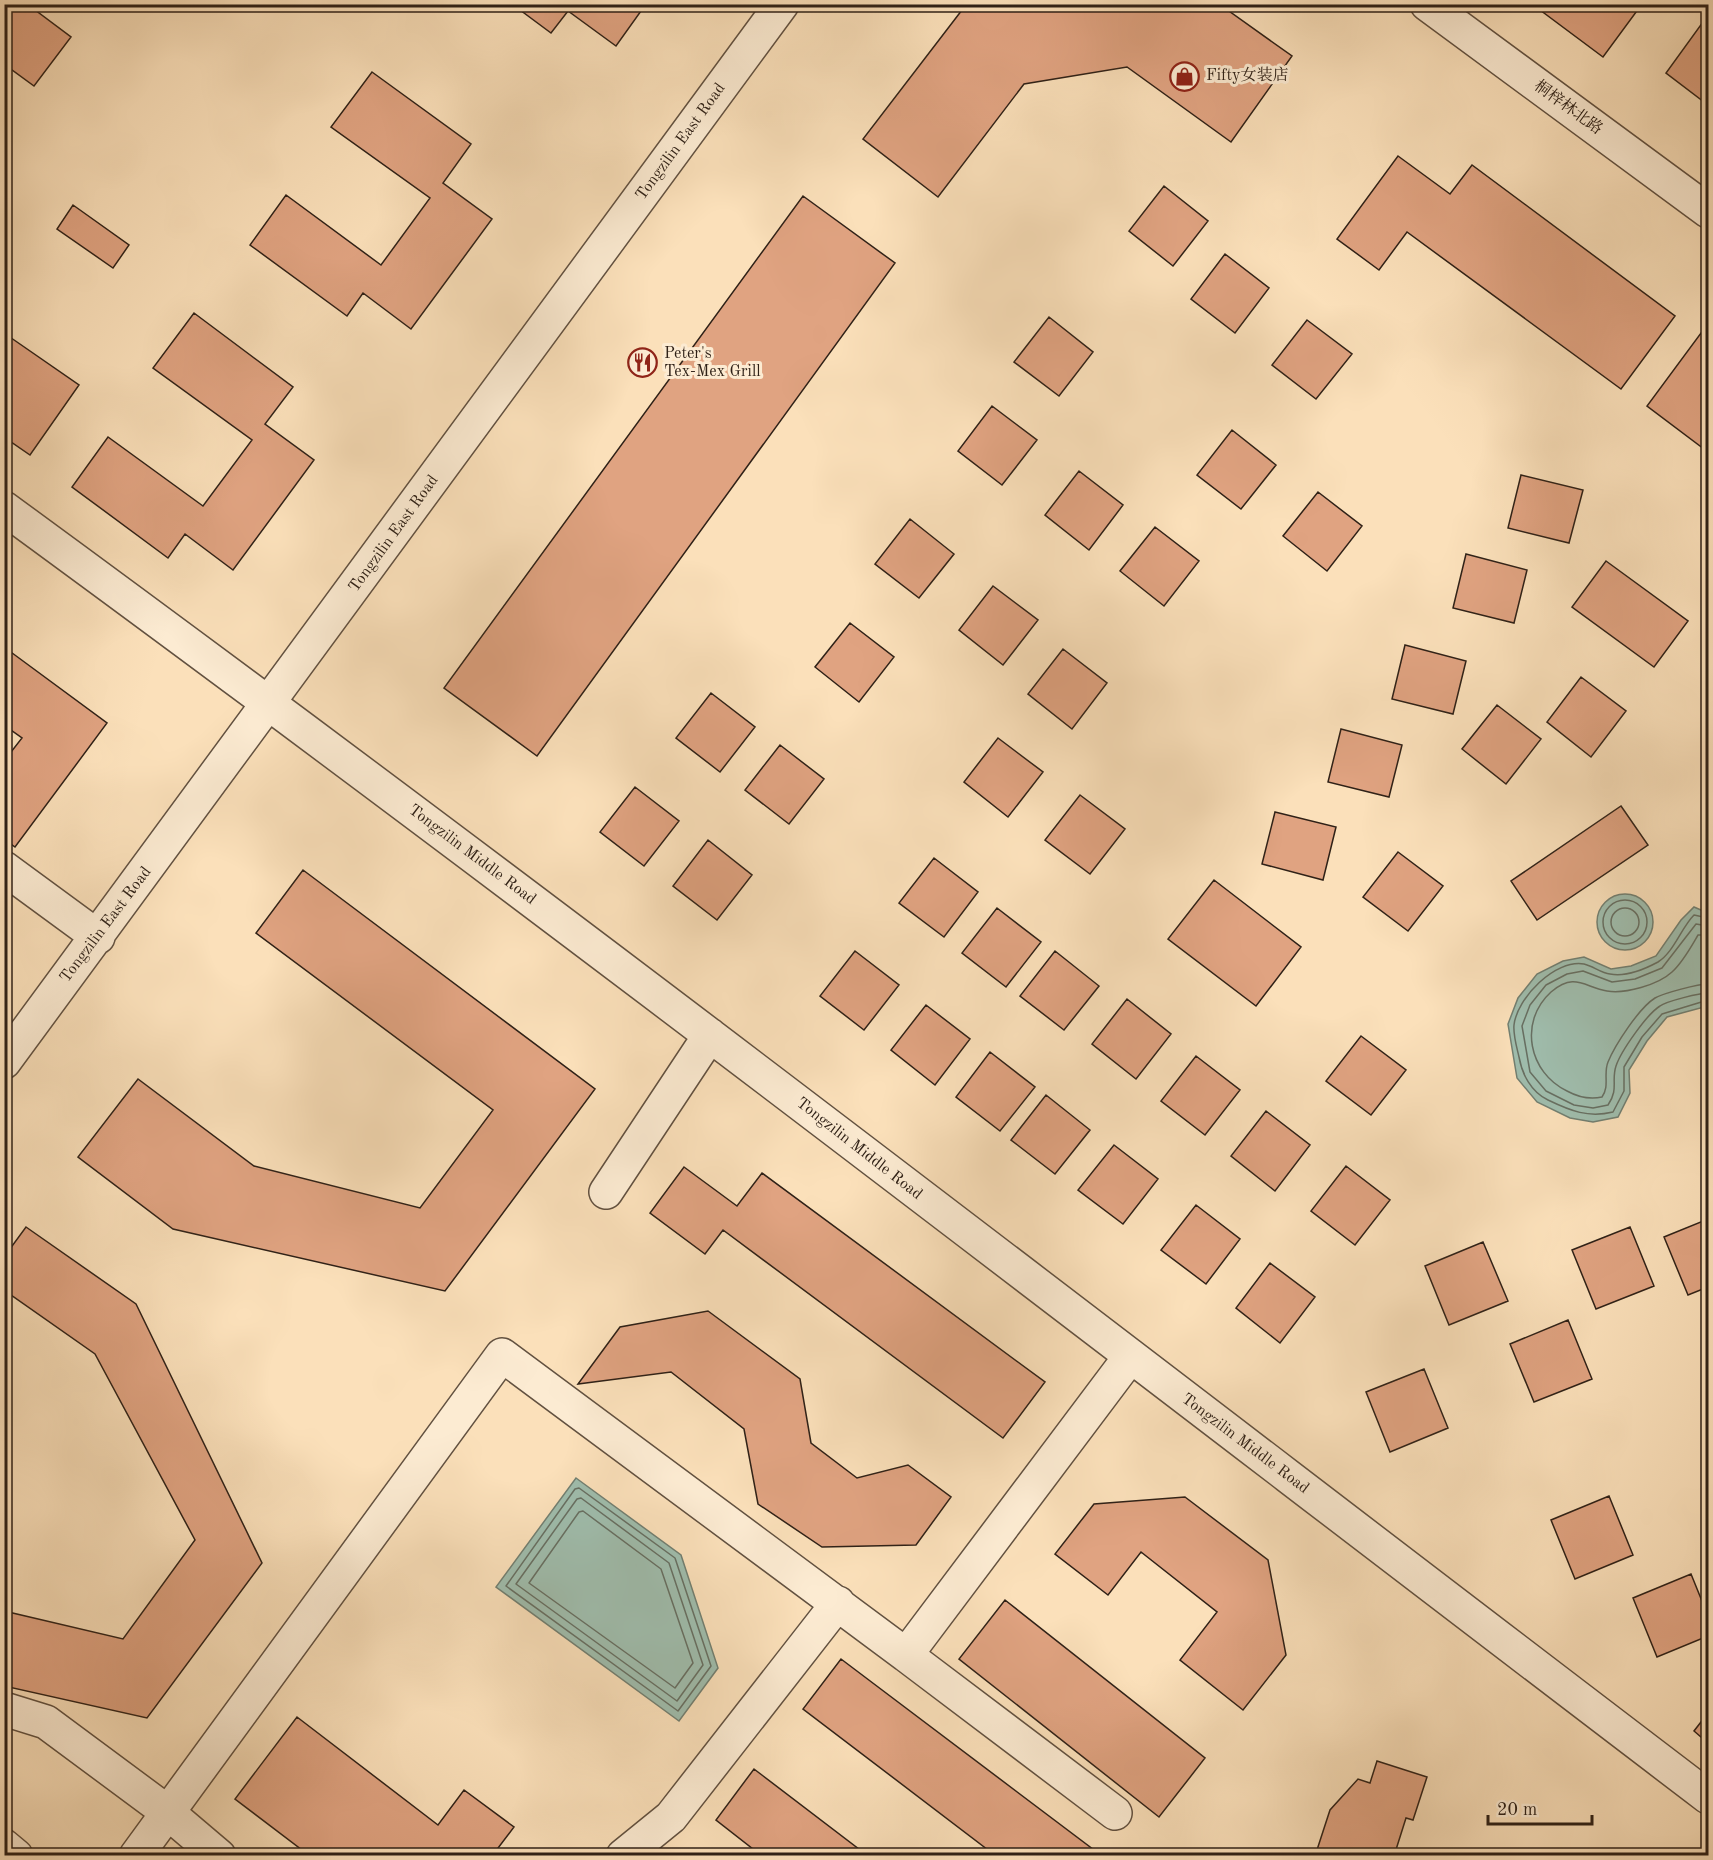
<svg xmlns="http://www.w3.org/2000/svg" width="1713" height="1860" font-family="'Old Standard TT','Noto Serif SC',serif">
<style>
.water{fill:#9fbdad;stroke:#727f71;stroke-width:1.5}
.lines{fill:none;stroke-linecap:round;stroke-linejoin:round}
.shore{stroke:#676f62;stroke-width:1.5}
.building{fill:#e0a381;stroke:#2f2117;stroke-width:1.5}
.minor-casing{stroke:#625140;stroke-width:36}
.minor{stroke:#fcebd2;stroke-width:33}
.labels{text-anchor:middle;dominant-baseline:central;stroke-width:6;stroke-linejoin:round;paint-order:stroke}
.poi-label{font-size:16px;fill:#2f2117;stroke:#fcebd2;text-anchor:start}
.street-label{font-size:16px;fill:#2f2117;stroke:#fcebd2}
</style>
<rect width="100%" height="100%" fill="#fbe0ba"/>
<filter id="stains"><feTurbulence type="fractalNoise" baseFrequency=".00333" numOctaves="4"/><feColorMatrix values="0 0 0 0 .2 0 0 0 0 .09 0 0 0 0 .02 0 0 0 .5 -.17"/></filter>
<radialGradient id="worn" r=".72"><stop offset=".6" stop-color="#630" stop-opacity="0"/><stop offset="1" stop-color="#630" stop-opacity=".3"/></radialGradient>
<!-- water -->
<path class="water" d="M1597 922a28 28 0 1 1 56 0a28 28 0 1 1-56 0Z
M1694,907l14,6v93l-41,11 -20,24 -18,29 1,23 -12,24 -25,5 -23,-4 -33,-16 -20,-24 -9,-54 10,-26 19,-24 26,-13 21,-4 27,12 20,-3 25,-10 25,-36z
M576,1478l105,77 37,113 -39,53 -183,-134z"/>
<g class="lines">
<!-- shore -->
<path class="shore" d="M1603 922a22 22 0 1 1 44 0a22 22 0 1 1-44 0Z
M1611 922a14 14 0 1 1 28 0a14 14 0 1 1-28 0Z
M1708,918l-14,-3c-13,13 -20,37 -36,47 -13,7 -33,15 -48,12 -9,-1 -17,-8 -26,-10 -29,-5 -67,34 -70,61 -1,10 3,23 5,32 3,17 12,35 29,43 23,11 40,18 65,12l11,-21v-24l18,-30 20,-23 46,-14
M1708,926l-12,-2 -34,44 -27,11 -23,3 -29,-11 -16,3 -21,11 -16,20 -8,21 8,46 16,19 28,14 19,3 15,-3c11,-16 3,-24 8,-39 5,-15 31,-52 44,-60 7,-5 40,-13 48,-13
M1708,935h-10c-7,12 -15,27 -26,37 -14,13 -47,22 -65,19 -23,-4 -32,-19 -56,1 -33,30 -22,81 16,99 11,6 22,9 35,6 8,-11 1,-23 6,-35 7,-17 31,-54 47,-64 9,-5 43,-14 53,-14
M579,1488l96,70 36,108 -33,45 -172,-125 69,-97z
M581,1498l88,65 34,102 -26,36 -161,-117 61,-85z
M583,1511l78,58 32,94 -18,25 -146,-105 50,-71z"/>
</g>
<!-- building -->
<path class="building" d="M4,4h23l44,33 -37,49 -30,-22z
M512,4h134l-30,42 -48,-35 -17,22z
M1008,4h211l73,52 -61,86 -104,-75 -103,17 -86,113 -75,-58 99,-129z
M1532,4h110l-39,53z
M1708,15v90l-42,-32z
M372,72l99,72 -28,39 49,36 -81,110 -48,-36 -16,23 -97,-71 36,-50 95,70 49,-67 -99,-71z
M1398,156l52,38 22,-29 203,151 -54,73 -214,-157 -28,38 -42,-31z
M1164,186l44,35 -35,45 -44,-35z
M803,196l92,67 -358,493 -93,-68z
M73,205l56,40 -16,23 -56,-39z
M1225,254l44,34 -34,45 -44,-34z
M194,313l99,74 -28,37 49,36 -81,110 -48,-36 -17,24 -96,-71 36,-50 95,69 49,-66 -99,-72z
M1049,317l44,35 -34,44 -45,-34z
M1307,320l45,34 -36,45 -44,-34z
M4,333l75,52 -49,70 -26,-18z
M1701,333l7,6v113l-61,-46z
M992,406l45,34 -35,45 -44,-34z
M1232,430l44,35 -35,44 -44,-34z
M1079,471l44,34 -34,45 -44,-35z
M1521,475l62,15 -14,53 -61,-15z
M1318,492l44,34 -35,45 -44,-35z
M910,519l44,35 -35,44 -44,-34z
M1155,527l44,34 -35,45 -44,-35z
M1466,554l61,16 -13,53 -61,-15z
M1606,561l82,60 -34,46 -82,-60z
M993,586l45,34 -35,45 -44,-35z
M850,623l44,34 -35,45 -44,-35z
M1405,645l61,16 -13,53 -61,-15z
M4,647l103,76 -92,124 -11,-8v-78l18,-23 -18,-13z
M1063,649l44,34 -35,46 -44,-35z
M1581,677l45,34 -35,46 -44,-35z
M711,693l44,34 -35,45 -44,-34z
M1497,705l44,34 -35,45 -44,-35z
M1341,729l61,16 -13,52 -61,-15z
M998,738l45,34 -35,45 -44,-35z
M780,745l44,34 -35,45 -44,-34z
M635,787l44,34 -35,45 -44,-34z
M1080,795l45,34 -35,45 -45,-34z
M1621,806l27,39 -111,75 -26,-39z
M1275,812l61,15 -13,53 -61,-16z
M708,840l44,35 -35,45 -44,-34z
M1398,852l45,34 -35,45 -45,-34z
M934,858l44,34 -34,45 -45,-34z
M303,870l292,219 -150,202 -272,-62 -95,-72 60,-78 116,87 166,42 73,-98 -237,-177z
M1214,880l87,67 -45,59 -88,-67z
M997,908l44,34 -35,45 -44,-34z
M855,951l44,34 -35,45 -44,-34z
M1055,951l44,35 -35,44 -44,-34z
M1127,999l44,35 -35,45 -44,-35z
M926,1005l44,34 -35,46 -44,-35z
M1361,1036l45,34 -35,45 -45,-34z
M990,1052l45,35 -35,44 -44,-34z
M1196,1056l44,34 -35,45 -44,-34z
M1046,1095l44,35 -35,44 -44,-34z
M1266,1111l44,34 -35,46 -44,-35z
M1114,1145l44,34 -35,45 -45,-34z
M1346,1166l44,34 -35,45 -44,-34z
M684,1167l53,39 25,-33 283,209 -42,56 -280,-208 -18,24 -55,-41z
M1196,1205l44,34 -34,45 -45,-34z
M1708,1219v68l-20,8 -24,-58z
M26,1227l110,77 126,259 -115,155 -143,-32v-75l119,28 72,-99 -100,-186 -91,-64v-33z
M1630,1227l24,59 -58,23 -24,-59z
M1483,1242l25,59 -59,24 -24,-59z
M1270,1263l45,34 -35,46 -44,-35z
M708,1311l92,68 11,64 46,35 51,-13 43,32 -35,48 -94,2 -64,-43 -14,-75 -73,-57 -93,12 42,-57z
M1568,1320l24,59 -58,23 -24,-58z
M1424,1369l24,59 -58,24 -24,-60z
M1609,1496l24,59 -58,24 -24,-59z
M1185,1497l83,63 18,95 -43,55 -63,-50 37,-48 -76,-60 -33,43 -53,-41 39,-50z
M1691,1574l17,42v20l-51,21 -24,-59z
M1005,1600l200,158 -46,59 -200,-158z
M841,1659l261,197h-106l-193,-147z
M1708,1713v30l-14,-12z
M297,1717l141,108 26,-35 50,37 -22,29h-182l-75,-57z
M1377,1761l50,16 -14,43 -7,-2 -12,38h-79l15,-46 28,-31 12,4z
M754,1769l114,87h-106l-46,-36z"/>
<g class="lines">
<defs>
<path id="minor" d="M1427,4l281,207
M4,508c575,421 1138,858 1704,1289
M4,868l94,69
M4,1062l778,-1058
M606,1192l104,-157
M906,1655l209,158
M4,1709l42,13 120,89 53,45
M4,1846l12,10
M136,1856l366,-501 404,300 224,-298
M623,1856l48,-39 167,-214"/>
</defs>
<!-- minor casing -->
<use href="#minor" class="minor-casing"/>
<!-- minor -->
<use href="#minor" class="minor"/>
</g>
<!-- icons -->
<defs>
<symbol id="shop-ring" viewBox="-11 -11 22 22"><circle r="9.5" fill="#fcebd2" stroke="#8f2418" stroke-width="1.5"/><path d="M-5-2.5h2.3a2.7 3.5 0 0 1 5.4 0H5L5.5 6h-11ZM-1.5-2.5h3a1.5 2.3 0 0 0-3 0Z" fill="#8f2418"/></symbol>
<symbol id="restaurant-ring" viewBox="-11 -11 22 22"><circle r="9.5" fill="#fcebd2" stroke="#8f2418" stroke-width="1.5"/><path d="M-5-6h1v4h1v-4h1v4h1v-4h1v5L-1.5 .5V6h-2V.5L-5-1ZM5-6V6H3V1.5H1.5Q1.5-4 5-6Z" fill="#8f2418"/></symbol>
</defs>
<g fill-rule="evenodd">
<use href="#shop-ring" x="1168" y="60" width="33" height="33"/>
<use href="#restaurant-ring" x="626" y="346" width="33" height="33"/>
</g>
<g class="labels">
<!-- poi labels -->
<g class="poi-label">
<text x="1206" y="76">Fifty女装店</text>
<text x="664" y="354">Peter's<tspan x="664" dy="18">Tex-Mex Grill</tspan></text>
</g>
<!-- street labels -->
<g class="street-label">
<text transform="translate(1568 108) rotate(36)">桐梓林北路</text>
<text transform="translate(681 142) rotate(-54)">Tongzilin East Road</text>
<text transform="translate(394 534) rotate(-54)">Tongzilin East Road</text>
<text transform="translate(472 855) rotate(37)">Tongzilin Middle Road</text>
<text transform="translate(106 925) rotate(-53)">Tongzilin East Road</text>
<text transform="translate(859 1149) rotate(38)">Tongzilin Middle Road</text>
<text transform="translate(1245 1444) rotate(37)">Tongzilin Middle Road</text>
</g>
</g>
<!-- margin -->
<rect width="1713" height="1860" fill="none" stroke="#fbe0ba" stroke-width="24"/>
<rect x="6" y="6" width="1701" height="1848" fill="none" stroke="#2f2117" stroke-width="3"/>
<rect x="12" y="12" width="1689" height="1836" fill="none" stroke="#2f2117" stroke-width="1.5"/>
<!-- scale -->
<path d="M1488 1815v9h104v-9" fill="none" stroke="#2f2117" stroke-width="3"/>
<text x="1497" y="1815" font-size="18" fill="#2f2117" stroke="#fcebd2" stroke-width="4.5" paint-order="stroke">20 m</text>
<rect width="100%" height="100%" filter="url(#stains)"/>
<rect width="100%" height="100%" fill="url(#worn)"/>
</svg>
